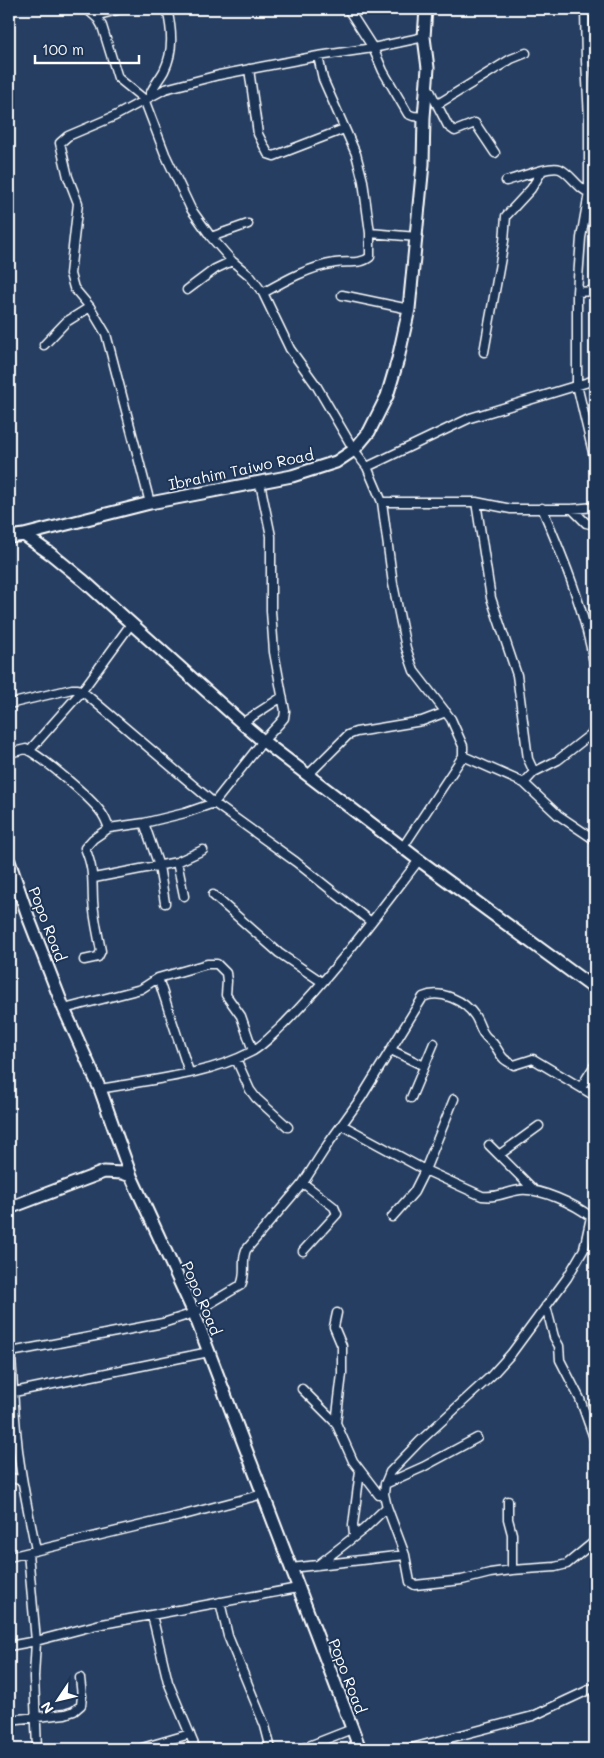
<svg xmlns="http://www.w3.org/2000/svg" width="604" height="1758" font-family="Mali,sans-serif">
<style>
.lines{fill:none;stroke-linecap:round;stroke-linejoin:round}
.minor-casing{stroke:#fff;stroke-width:11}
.secondary-casing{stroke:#fff;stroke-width:15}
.minor{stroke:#1d3557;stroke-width:8}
.secondary{stroke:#1d3557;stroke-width:11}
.labels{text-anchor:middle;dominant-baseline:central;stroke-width:4;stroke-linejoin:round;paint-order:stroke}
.street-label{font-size:15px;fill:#fff;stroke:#1d3557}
</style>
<rect width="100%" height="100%" fill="#263e61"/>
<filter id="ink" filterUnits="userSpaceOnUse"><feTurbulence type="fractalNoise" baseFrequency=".02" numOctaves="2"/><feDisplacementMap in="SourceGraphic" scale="10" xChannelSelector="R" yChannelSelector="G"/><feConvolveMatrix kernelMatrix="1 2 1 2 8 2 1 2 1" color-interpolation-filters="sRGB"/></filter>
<g filter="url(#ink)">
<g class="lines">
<defs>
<path id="minor" d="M87,9l11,10 4,7 16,52 26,21 21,55 26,55 20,28 21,24 18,15 13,17 27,56 26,36 38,65 13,17 15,35 11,82 13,64 8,23 37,48 12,27v10l-60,91
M348,9l25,39 10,23 25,43 5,2 11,1
M585,9l1,52 3,58v74l-8,45 -4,54v93l18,76
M95,16l26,-7
M318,56l5,23 33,75 7,27 7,52 47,4
M249,69l9,65 10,20 6,2 70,-27
M427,85l21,41 7,5 20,-8 20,30
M150,95c3,-9 9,-15 14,-24 10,-20 8,-41 3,-62
M438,104l73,-45 15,-6
M506,181c12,-3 44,-16 54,-12 12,5 18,22 35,26
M211,237l37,-13
M187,290l28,-21 17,-8
M577,292l18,-1
M263,293c23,-13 46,-26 72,-30 12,-2 25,2 35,-6v-24
M342,295l67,14
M44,345l22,-23 24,-15
M484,352l20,-111 2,-25 25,-27 11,-18
M367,467l103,-49 125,-38
M382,502h94l35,7h61l23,-2
M476,502l15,96 26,77 11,84 6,13
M150,503l-44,-169 -16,-27 -16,-19 -4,-14 8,-71 -10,-26 -8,-34 8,-7 47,-20 50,-27 54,-14 99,-19 55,-8 51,-11
M542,508c22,51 44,106 53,160
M572,509l14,14 9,2
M9,704l63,-15h6l4,2 49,-67
M242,723l40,-26
M29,751l53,-60 132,112 82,59 75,60
M9,753l17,-4c16,8 70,52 78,68 2,3 3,7 5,11
M463,756l61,27 34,32 37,25
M308,775l40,-40 8,-3 66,-11 24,-9
M524,783l10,-11 24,-12 37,-29
M144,823l15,43 6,37
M177,862l7,34
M94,878l83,-16 26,-12
M213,895l66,58 43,29
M84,960l14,-3 3,-6c-3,-17 -7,-33 -8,-50 -1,-23 1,-31 -8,-53l8,-9 16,-11 35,-5 41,-10 29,-10 49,-62 16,-17 5,-6 1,-7 -11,-59 -3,-41v-75l-11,-53
M158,978l31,94
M64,1009l77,-20 17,-11 49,-14h10l9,9 1,8 -1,14 15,21 12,35
M391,1050l33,16
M236,1059l14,31 6,8 32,29
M581,1087l14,-22
M100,1089c48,-9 108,-14 151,-37 13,-7 22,-18 32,-27 50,-50 93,-109 136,-165
M411,1098l23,-55
M342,1125l83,45 57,26c17,2 23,-4 38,-6 20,-2 55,14 71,27l-7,32 -17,29 -56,76 -20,22 -71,65 -30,31 -5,12 -1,10 3,13 18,48 5,27 5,3 47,-5 28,-7 22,-3 43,-3 12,-3 28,-23
M489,1145l44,44
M499,1155l40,-29
M392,1217l22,-25 11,-22 29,-71
M303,1251l34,-37 -3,-7 -31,-24
M546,1306l8,31 5,9 1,14 20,39 15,42
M9,1336c4,35 4,69 8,104 3,37 12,74 19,110
M11,1352l152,-29 31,-10 47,-28c6,-12 0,-22 5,-35l57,-67 25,-39 33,-46 62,-101c18,-8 42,4 52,19 4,6 5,13 9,18 3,5 8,7 11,12 8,11 5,12 19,19l19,-6 62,37
M302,1389l34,34 17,38 26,34 5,-1
M14,1392l195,-40
M336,1423l6,-49v-28l-8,-19 3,-14
M9,1477l13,4
M385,1484l38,-17 54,-29
M508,1501v18l4,15v36
M354,1535l-1,-10 7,-54
M28,1553l8,88 -2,36 3,72
M9,1557l171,-41 83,-22
M318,1565l46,-36 23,-22
M291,1568l114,-13
M220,1602l8,34 37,90 6,23
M152,1615l16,67 28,67
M9,1646l27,-5 61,-16 201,-37
M9,1720l56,-6 9,-3 7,-6 1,-9 -2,-18
M142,1748l48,-14
M301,1749l51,-20
M408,1749l125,-33 62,-29"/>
<path id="secondary" d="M24,535l27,19 33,27 158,142 21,18 156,119 176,129
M9,537l15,-2 126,-32 142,-27 44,-14 18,-12 15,-18 18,-36 11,-37 11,-50 14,-145 1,-47 4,-49 -4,-31 2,-28
M9,861l20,58 35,90 36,80 31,87 63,137 166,436
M9,1208l95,-36 18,1 9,3"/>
</defs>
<!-- minor casing -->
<use href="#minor" class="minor-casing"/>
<!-- secondary casing -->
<use href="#secondary" class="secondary-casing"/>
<!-- minor -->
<use href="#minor" class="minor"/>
<!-- secondary -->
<use href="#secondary" class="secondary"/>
</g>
</g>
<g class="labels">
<!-- street labels -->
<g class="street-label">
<text transform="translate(241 469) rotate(-12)">Ibrahim Taiwo Road</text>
<text transform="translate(48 924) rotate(69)">Popo Road</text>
<text transform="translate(202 1298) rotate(67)">Popo Road</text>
<text transform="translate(348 1676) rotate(69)">Popo Road</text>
</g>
</g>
<!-- margin -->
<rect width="604" height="1758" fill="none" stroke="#1d3557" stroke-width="30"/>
<rect x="15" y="15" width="574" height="1728" fill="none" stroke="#fff" stroke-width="2" filter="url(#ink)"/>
<!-- north arrow -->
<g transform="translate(58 1700) rotate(235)" stroke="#1d3557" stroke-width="4" paint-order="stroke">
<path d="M0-4L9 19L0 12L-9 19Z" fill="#ffffff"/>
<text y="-8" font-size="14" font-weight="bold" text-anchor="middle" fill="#ffffff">N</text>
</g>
<!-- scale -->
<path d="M35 55v8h104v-8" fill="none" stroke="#ffffff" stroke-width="2.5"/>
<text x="42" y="55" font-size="15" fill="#ffffff" stroke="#1d3557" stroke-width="4" paint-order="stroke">100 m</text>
</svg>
